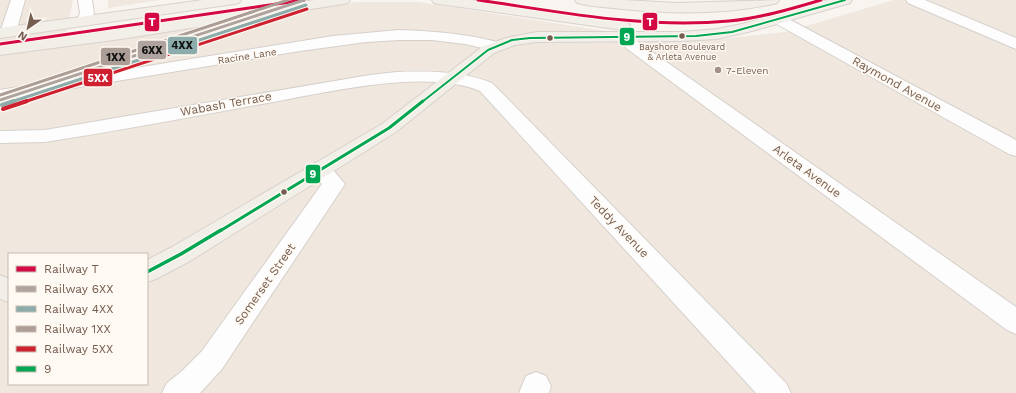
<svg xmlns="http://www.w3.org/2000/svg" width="1016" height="393" font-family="'Work Sans',sans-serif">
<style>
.residential{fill:#f0e7de;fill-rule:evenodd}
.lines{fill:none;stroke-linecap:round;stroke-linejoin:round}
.minor-casing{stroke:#d5d0cb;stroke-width:2}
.major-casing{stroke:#d9d1cc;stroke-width:2}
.minor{fill:#fefdfd;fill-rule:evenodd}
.major{fill:#f2eee8;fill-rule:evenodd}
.bus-1-far2-casing{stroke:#fef9f2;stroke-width:4}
.bus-1-far1-casing{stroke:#fef9f2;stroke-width:6}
.bus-1-casing{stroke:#fef9f2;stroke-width:6}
.bus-1-far2{stroke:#00a651;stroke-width:2}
.bus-1-far1{stroke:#00a651;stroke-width:3}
.bus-1{stroke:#00a651;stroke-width:3.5}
.rail-1-casing{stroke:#fef9f2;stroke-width:5}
.rail-2-casing{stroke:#fef9f2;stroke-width:5}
.rail-3-far1-casing{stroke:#fef9f2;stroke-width:5}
.rail-3-casing{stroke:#fef9f2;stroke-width:7}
.rail-4-casing{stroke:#fef9f2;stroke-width:5}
.rail-5-far1-casing{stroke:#fef9f2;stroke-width:5}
.rail-5-casing{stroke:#fef9f2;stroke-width:7}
.rail-1{stroke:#d40843;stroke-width:3}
.rail-2{stroke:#aea39e;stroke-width:3}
.rail-3-far1{stroke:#8cacab;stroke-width:3}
.rail-3{stroke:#8cacab;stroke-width:4}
.rail-4{stroke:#ac9e96;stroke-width:3}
.rail-5-far1{stroke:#ce202f;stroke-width:3}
.rail-5{stroke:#ce202f;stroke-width:4}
.bus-dot{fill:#755d50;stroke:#fef9f2;stroke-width:1.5}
.poi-dot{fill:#a39288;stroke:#fef9f2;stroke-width:1.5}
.labels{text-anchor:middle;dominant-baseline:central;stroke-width:3;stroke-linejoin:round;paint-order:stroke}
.far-bus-label{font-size:9px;fill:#755d50;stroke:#fef9f2}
.far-street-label{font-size:10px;fill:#755d50;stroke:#fef9f2}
.far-poi-label{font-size:10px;fill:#755d50;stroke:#fef9f2;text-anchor:start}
.street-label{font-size:12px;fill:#755d50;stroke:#fef9f2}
.line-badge{stroke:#fef9f2;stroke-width:1.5}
.badge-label{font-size:11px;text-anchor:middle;font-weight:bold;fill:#fff}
.pale-badge-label{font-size:11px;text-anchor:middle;font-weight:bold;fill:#111}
</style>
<rect width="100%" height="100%" fill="#f8f4f0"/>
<!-- residential -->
<path class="residential" d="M0,0h73l-9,46 188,-29 106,-15h60l240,37h63l65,-7 108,-32h122v393h-1016zM9,254h138v130h-138z
M108,0h52l-52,8z"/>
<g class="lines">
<defs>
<path id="minor" d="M11,0h14l-9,32 -2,3 -6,2 -6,-2 -2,-3z
M78,0h14l2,13 -4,10 -5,2 -5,-2 -3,-3 3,-7z
M906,0h19l91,38v11l-108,-46z
M778,14l5,2 233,124v16l-7,-2 -236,-132 -3,-3 3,-3z
M399,30c36,1 68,4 103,13l2,3 -2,3 -6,2 -31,-7 -33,-4h-33l-33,2 -66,9 -300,49v-10l333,-54z
M627,31l6,2 5,9 378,265v27l-9,-4 -381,-282 -7,-12 2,-3z
M397,72c33,-1 65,-1 95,11l294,300 5,10h-35l-276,-302c-57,-24 -163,4 -224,14 -70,13 -140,26 -211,37l-45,1v-12l45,-1 325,-55z
M321,162l7,2 17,20 -123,185 -22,24h-38l5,-10 15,-12 20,-20 120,-167 -11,-15 3,-5z
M536,372l10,4 5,10 -2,7h-30l7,-17z"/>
<path id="major" d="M203,0h38l-2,3 -5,1 -234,34v-10z
M314,0h36l-2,3 -5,1 -222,35 -121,16v-10l121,-16z
M432,0h39l151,20 5,2 3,3 -3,3 -5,2 -183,-26 -5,-1z
M575,0h48l54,3 102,-3 -2,3c-50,12 -104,11 -155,6 -15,-2 -30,-2 -45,-6z
M828,0h24l-2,3 -98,28 -35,8 -35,2 -145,1 -22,3 -21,8 -98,79 -206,129 -34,18 -9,3v-22l25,-13 210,-123 100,-77 24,-9 31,-6h145l35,-3 25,-5z
M0,275l9,4v23l-9,-3z"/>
</defs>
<!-- minor casing -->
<use href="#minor" class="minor-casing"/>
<!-- major casing -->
<use href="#major" class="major-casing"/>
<!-- minor -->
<use href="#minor" class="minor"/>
<!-- major -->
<use href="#major" class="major"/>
<defs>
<path id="bus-1-far2" d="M422,102l66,-52 24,-10 18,-2 166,-2 36,-4 113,-32"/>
<path id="bus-1-far1" d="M220,231l169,-103 34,-27"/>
<path id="bus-1" d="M147,272l34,-18 40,-24"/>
</defs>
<!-- bus-1-far2 casing -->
<use href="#bus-1-far2" class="bus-1-far2-casing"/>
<!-- bus-1-far1 casing -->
<use href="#bus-1-far1" class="bus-1-far1-casing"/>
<!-- bus-1 casing -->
<use href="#bus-1" class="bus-1-casing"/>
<!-- bus-1-far2 -->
<use href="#bus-1-far2" class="bus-1-far2"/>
<!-- bus-1-far1 -->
<use href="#bus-1-far1" class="bus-1-far1"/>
<!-- bus-1 -->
<use href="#bus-1" class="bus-1"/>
<defs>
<path id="rail-1" d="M478,0c83,12 167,29 251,21 31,-3 62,-12 92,-21
M0,44l304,-44"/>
<path id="rail-2" d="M0,100l304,-100"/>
<path id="rail-3-far1" d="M11,102l295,-97"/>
<path id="rail-3" d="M2,105l12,-4"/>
<path id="rail-4" d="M0,95l288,-95"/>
<path id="rail-5-far1" d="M24,102l283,-93"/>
<path id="rail-5" d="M3,109l24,-8"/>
</defs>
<!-- rail-1 casing -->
<use href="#rail-1" class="rail-1-casing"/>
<!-- rail-2 casing -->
<use href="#rail-2" class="rail-2-casing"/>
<!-- rail-3-far1 casing -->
<use href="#rail-3-far1" class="rail-3-far1-casing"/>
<!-- rail-3 casing -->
<use href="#rail-3" class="rail-3-casing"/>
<!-- rail-4 casing -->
<use href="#rail-4" class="rail-4-casing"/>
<!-- rail-5-far1 casing -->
<use href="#rail-5-far1" class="rail-5-far1-casing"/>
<!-- rail-5 casing -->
<use href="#rail-5" class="rail-5-casing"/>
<!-- rail-1 -->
<use href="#rail-1" class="rail-1"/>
<!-- rail-2 -->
<use href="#rail-2" class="rail-2"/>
<!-- rail-3-far1 -->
<use href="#rail-3-far1" class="rail-3-far1"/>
<!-- rail-3 -->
<use href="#rail-3" class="rail-3"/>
<!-- rail-4 -->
<use href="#rail-4" class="rail-4"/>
<!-- rail-5-far1 -->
<use href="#rail-5-far1" class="rail-5-far1"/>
<!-- rail-5 -->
<use href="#rail-5" class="rail-5"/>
</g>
<!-- markers -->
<g class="bus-dot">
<circle cx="682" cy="36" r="3.5"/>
<circle cx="550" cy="38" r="3.5"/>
<circle cx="284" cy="192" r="3.5"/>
</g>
<circle class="poi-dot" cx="718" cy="70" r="4"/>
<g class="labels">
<!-- far-bus labels -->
<g class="far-bus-label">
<text x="682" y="47">Bayshore Boulevard<tspan x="682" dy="10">&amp; Arleta Avenue</tspan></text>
</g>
<!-- far-street labels -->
<g class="far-street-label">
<text transform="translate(247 56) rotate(-9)">Racine Lane</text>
</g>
<!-- far-poi labels -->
<g class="far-poi-label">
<text x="726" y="70">7-Eleven</text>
</g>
<!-- street labels -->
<g class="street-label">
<text transform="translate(897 84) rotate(29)">Raymond Avenue</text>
<text transform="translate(226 104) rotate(-10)">Wabash Terrace</text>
<text transform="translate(807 171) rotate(36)">Arleta Avenue</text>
<text transform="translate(619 227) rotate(46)">Teddy Avenue</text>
<text transform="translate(265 284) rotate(-55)">Somerset Street</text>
</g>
</g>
<g class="line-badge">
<rect x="642" y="12" width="16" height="19" rx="4" fill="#d40843"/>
<rect x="144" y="12" width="16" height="20" rx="4" fill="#d40843"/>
<rect x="619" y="27" width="16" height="19" rx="4" fill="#00a651"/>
<rect x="167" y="36" width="31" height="19" rx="4" fill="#8cacab"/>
<rect x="137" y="40" width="30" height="20" rx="4" fill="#aea39e"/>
<rect x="100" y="47" width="31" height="19" rx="4" fill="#ac9e96"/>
<rect x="83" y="68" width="30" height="19" rx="4" fill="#ce202f"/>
<rect x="305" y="164" width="16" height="20" rx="4" fill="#00a651"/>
</g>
<g class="badge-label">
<text x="650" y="26">T</text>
<text x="152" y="26">T</text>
<text x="627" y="41">9</text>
<text x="98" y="82">5XX</text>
<text x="313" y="178">9</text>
</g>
<g class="pale-badge-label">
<text x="182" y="49">4XX</text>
<text x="152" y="54">6XX</text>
<text x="116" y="61">1XX</text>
</g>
<!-- legend -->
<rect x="8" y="253" width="140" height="132" fill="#fef9f2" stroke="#c7bbb1"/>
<rect x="16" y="266" width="20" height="6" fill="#d40843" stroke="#c7bbb1"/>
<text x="44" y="273" font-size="12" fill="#755d50">Railway T</text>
<rect x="16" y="286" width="20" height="6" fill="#aea39e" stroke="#c7bbb1"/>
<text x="44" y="293" font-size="12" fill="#755d50">Railway 6XX</text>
<rect x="16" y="306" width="20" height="6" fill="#8cacab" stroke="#c7bbb1"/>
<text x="44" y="313" font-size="12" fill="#755d50">Railway 4XX</text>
<rect x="16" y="326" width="20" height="6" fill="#ac9e96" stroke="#c7bbb1"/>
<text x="44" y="333" font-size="12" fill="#755d50">Railway 1XX</text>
<rect x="16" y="346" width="20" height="6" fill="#ce202f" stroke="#c7bbb1"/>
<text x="44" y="353" font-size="12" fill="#755d50">Railway 5XX</text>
<rect x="16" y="366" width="20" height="6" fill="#00a651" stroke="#c7bbb1"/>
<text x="44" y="373" font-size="12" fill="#755d50">9</text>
<!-- north arrow -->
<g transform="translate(28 28) rotate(214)" stroke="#fef9f2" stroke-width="3" paint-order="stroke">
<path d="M0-3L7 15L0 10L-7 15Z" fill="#755d50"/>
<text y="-6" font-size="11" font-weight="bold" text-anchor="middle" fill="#755d50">N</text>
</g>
</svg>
